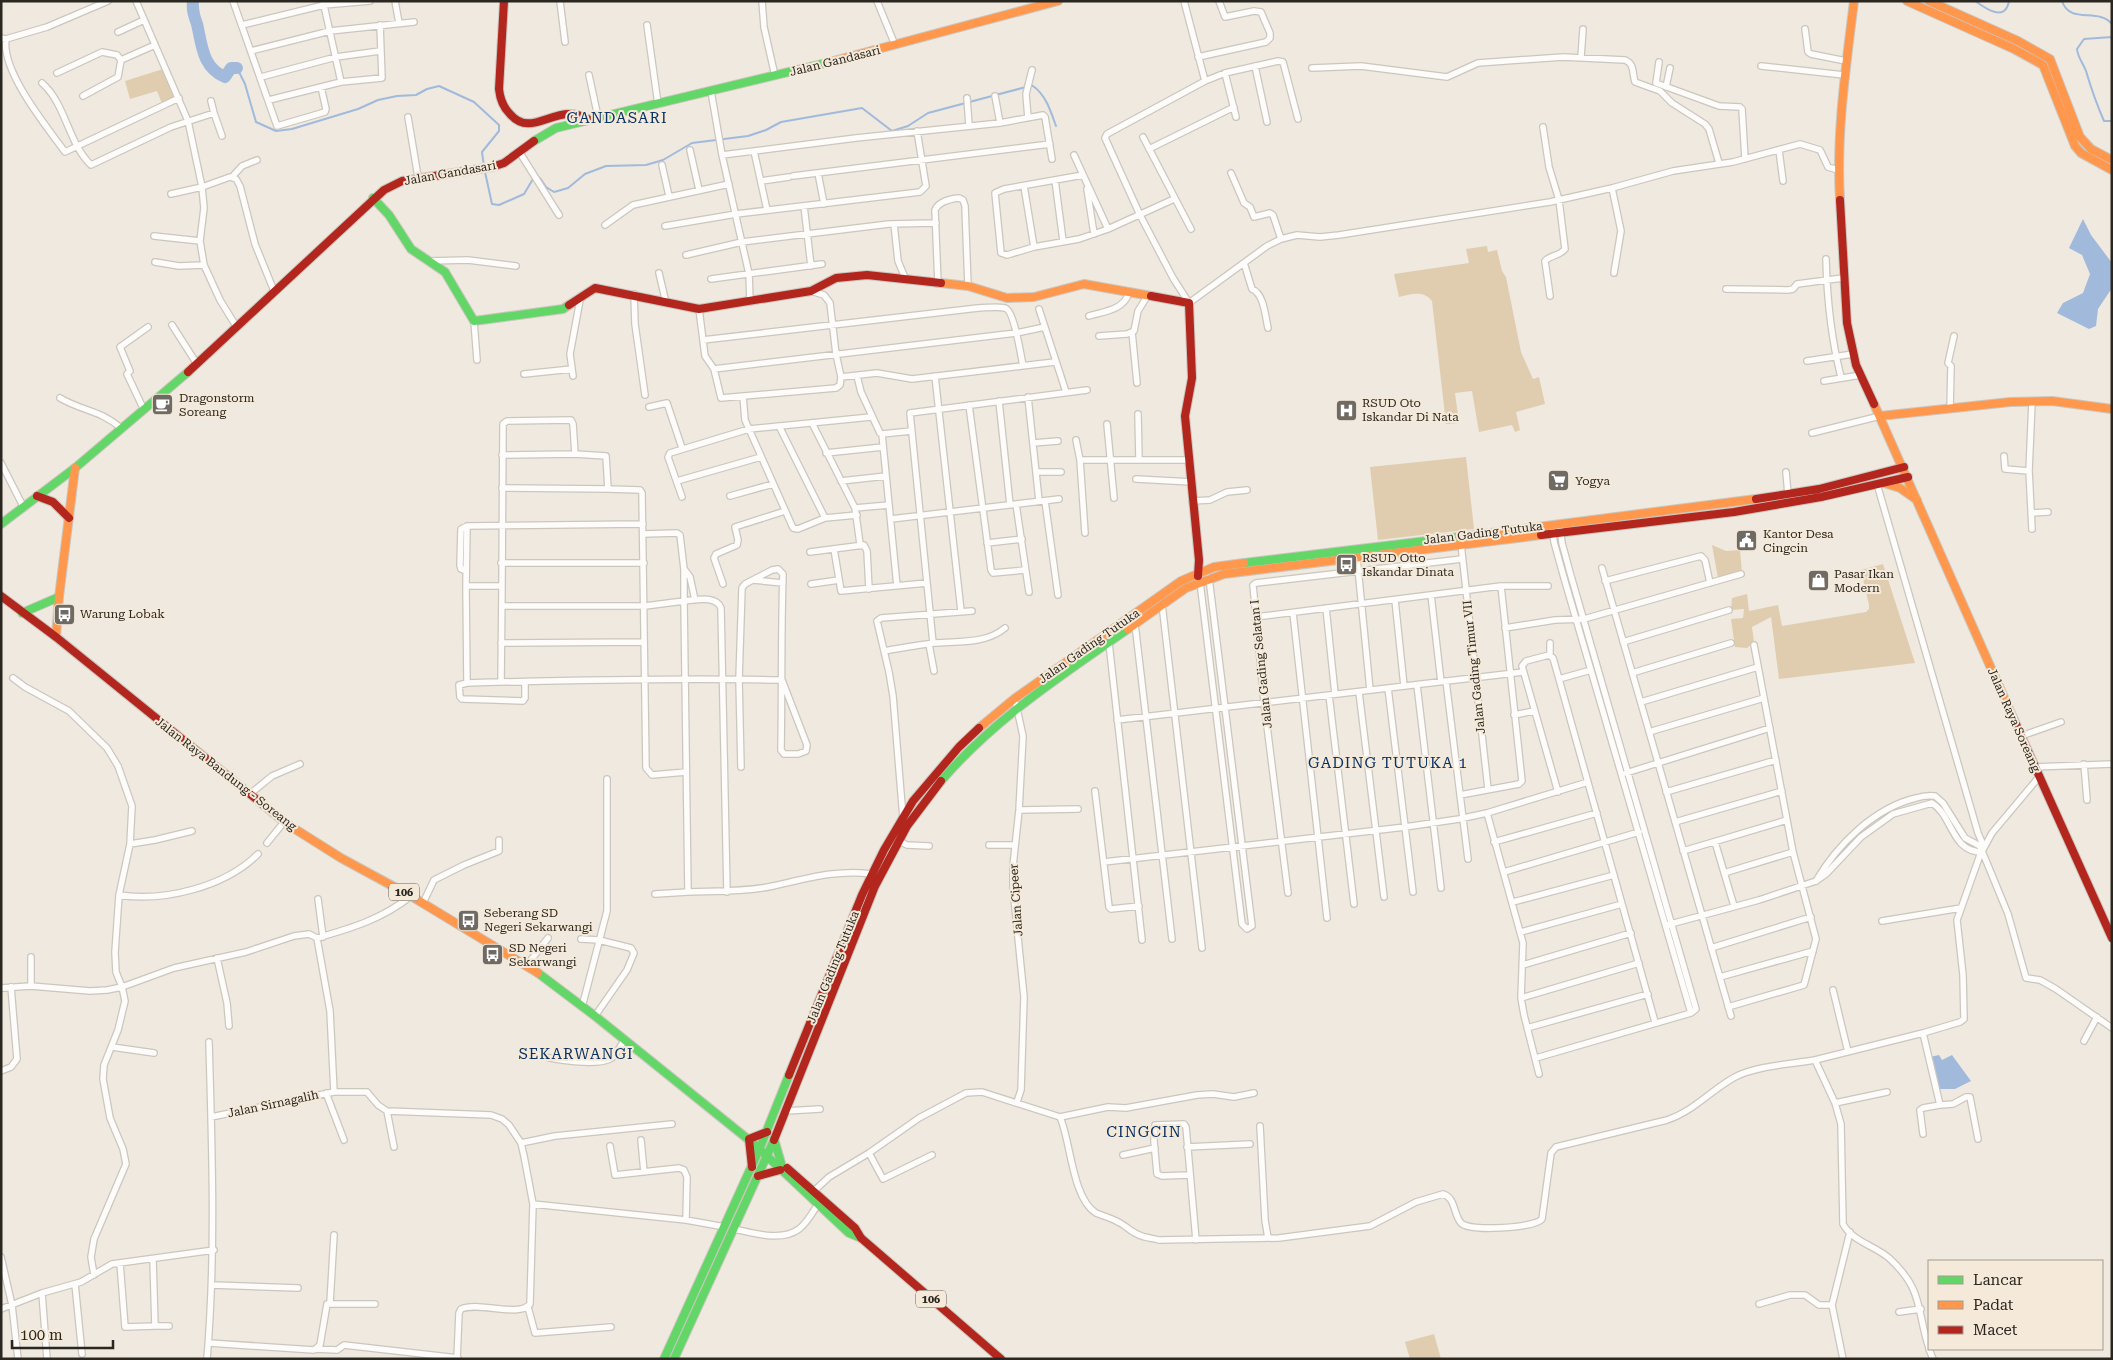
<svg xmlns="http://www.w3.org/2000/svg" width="2113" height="1360" font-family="'Roboto Serif',serif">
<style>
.green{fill:#e0cdaf}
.water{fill:#a1badc}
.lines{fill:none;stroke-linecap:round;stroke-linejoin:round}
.stream{stroke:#a1badc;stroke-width:2}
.river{stroke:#a1badc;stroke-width:12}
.street-casing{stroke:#cbc6be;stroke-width:8}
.fast-casing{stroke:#cbc6be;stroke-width:10}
.slow-casing{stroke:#cbc6be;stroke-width:10}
.jam-casing{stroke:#cbc6be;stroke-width:10}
.street{stroke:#fdfcfa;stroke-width:5.5}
.fast{stroke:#63d668;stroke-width:8}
.slow{stroke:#ff974d;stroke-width:8}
.jam{stroke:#b3261e;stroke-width:8}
.labels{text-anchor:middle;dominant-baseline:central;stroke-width:4;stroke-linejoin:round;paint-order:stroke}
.shield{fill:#f5ead9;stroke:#676158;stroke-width:1}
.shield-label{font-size:11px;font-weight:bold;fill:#2a2620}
.street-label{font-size:12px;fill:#2a2620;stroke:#f5ead9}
.poi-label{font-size:12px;fill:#2a2620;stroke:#f5ead9;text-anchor:start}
.quarter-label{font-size:15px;letter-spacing:1px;fill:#083164;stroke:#f5ead9}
</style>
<rect width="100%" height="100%" fill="#efe9df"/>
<!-- green -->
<path class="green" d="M163,69l11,30 -11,7 -6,-15 -27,8 -5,-18z
M1487,246l1,6 9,-2 5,21 4,6 15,75 12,27 6,-2 6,27 -29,8 4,18 -5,2 -3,-7 -33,7 -7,-41 -17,2 4,30 -13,1 -14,-123c-9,-11 -20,-7 -33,-4l-5,-23 75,-11 -3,-14z
M1466,457l8,72 -96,11 -8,-73z
M1712,545l14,6 14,-1 2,22 -24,6z
M1883,564l32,99 -136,16 -8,-62 -19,10 2,15 -7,6 -12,-1 -4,-28 12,-1 1,-9 -13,1 1,-12 15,-4 2,17 29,-6 4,21 84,-14 3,-3v-4l-8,-35z
M1434,1334l7,25h-31l-5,-17z"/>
<!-- water -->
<path class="water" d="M2083,219l8,16 21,28v25l-14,21 -2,17 -7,3 -32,-16 6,-10 20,-10 7,-19 -8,-19 -13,-7z
M1939,1055l3,5 10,-5 19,26 -16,8h-17l-8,-32z"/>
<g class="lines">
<!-- stream -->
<path class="stream" d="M1975,1c10,7 30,22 34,0
M2062,1c8,24 36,6 50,23
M2112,37l-28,2 -7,10c1,9 6,14 9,22 5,17 11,34 18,50h8
M237,68l8,16 11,38 20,9 16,-2 66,-20 20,-9 19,-4 19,-1 11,-6 12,-3 35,16 25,23v6l-17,21 2,15
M1030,86h3c13,9 18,26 23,40
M485,172l7,32 7,1 25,-11 9,-15
M538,178h2l6,9 8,5 14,-4 17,-14 21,-8 40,-1 17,-5 29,-17 56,-7 18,-6 15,-8 81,-14 30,23 16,-5 20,-13 98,-26"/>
<!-- river -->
<path class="river" d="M193,1c-1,9 1,15 4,23 5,21 5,43 28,53l6,-9h6"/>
<defs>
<path id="street" d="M136,1l52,120 14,66 28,-10 6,2 4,7 15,58 19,47
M233,1l44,125 48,-14 1,-3 -5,-22
M323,1l18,81
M395,1l4,22
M560,1l5,41
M762,1l2,26 11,49
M877,1l18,44
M1184,1l21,80 20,-8 53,-12 5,1 15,57
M242,25l82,-20 46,-4
M647,25l11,79
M1805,29l3,23 3,2 35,7
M118,32l26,-12
M1,38l5,1 41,-12 61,-26
M6,39c-5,32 40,87 59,113l114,-54
M251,51l79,-20 84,-9
M1198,57l68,-15 4,-4v-5l-9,-21 -7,-1 -29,6 -6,-16
M1581,57l2,-28
M1659,62l-3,21 63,23 21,1 2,2 3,50
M1255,66l12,56
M1761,66l83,9
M1312,68l49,-2 86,11 31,-14 85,-6 62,3c10,4 7,13 10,22l25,9 12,12 33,21 4,5 10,34
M57,73l45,-21 15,3 4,5
M1225,73l11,44
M589,75l9,42
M261,77l75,-20 44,-6
M1205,81l-98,53 -2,4 35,77 33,63 16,25 78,-57 14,-7 16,-4 23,2 19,-2 211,-33 62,-14 61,-17 60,-9 67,-18 20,6 8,17 10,3
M42,83c24,21 26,60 49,82l80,-38 43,-14 8,23
M1666,87l4,-19
M711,91l11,64 27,119 1,28
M83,96l35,-19 3,-17 34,-15
M995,96l5,27
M967,98l2,28
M269,100l72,-18 41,-4 -2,-53
M211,101l3,12
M408,117l10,60
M1028,118l-2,-24 6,-24
M1543,127l6,40 10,33 6,49c-5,7 -15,6 -20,12l5,35
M1143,137l48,92
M1149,149l85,-42
M690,150l9,40
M1779,150l4,31
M754,151l13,59
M520,153l39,62
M722,155l134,-17 144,-15 43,-8 2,2 7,42
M1074,155l34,74
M662,165l7,31
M818,173l6,31
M1231,173l13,30 6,4 4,10 16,-4 3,2 8,24
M1083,175l-79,14 -9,4 6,60 6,2 27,-8 45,-8 29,-10 66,-30
M793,176l257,-32
M232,177l10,-11 15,-6
M1055,180l8,61
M761,181l28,-4
M1024,186l10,61
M1612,188l9,43 -7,42
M1087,189l7,45
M171,194l31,-7 2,21 -4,33 4,24 16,35 16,26
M804,206l7,60
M894,224l4,37 8,19
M605,225l28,-20 96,-21
M665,226l71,-12 184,-22 6,-6 -9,-55
M154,236l46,5
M686,255l56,-13 147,-18 47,-1
M1826,259c1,39 5,79 15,118
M428,261l40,-1 48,6
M155,262l24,4 25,-1
M1244,263l8,26c12,5 13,26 16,39
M659,273l7,30
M711,279l111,-15
M938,284l-3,-74c4,-9 15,-11 24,-12l4,2 2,6 3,80
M1726,289l62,1 5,-1 4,-5 46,-6
M634,294l1,30 10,71
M699,309l6,47 9,13 7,29 115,-10 4,-3 1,-8 -5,-23 -6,-51 -6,-8 -13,-4
M1039,309l27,83
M1089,316c17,-5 34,-6 40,-23
M474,321l3,39
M172,325l25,39
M1132,332l5,51
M1099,336l28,-2 7,-3 4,-20 10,-16
M703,340l275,-32c8,0 19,-2 27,0 9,2 16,48 18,58
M1807,361l46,-7
M714,369l302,-36 29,-6
M524,374l48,-5
M573,376l-3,-22 10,-54
M857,376l4,16 19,41 2,1 29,-3
M935,376l26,235
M841,377l36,-4 35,6 143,-17
M1824,381l37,-6
M743,396l2,24 48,108 5,1 27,-11 32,-3
M1028,397l11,104
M60,398c22,13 40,12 61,30
M999,401l11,104
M2032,402l-3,69 3,58
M969,405l22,165 2,3 32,-3
M649,407l18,-4 15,45
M1950,409l1,-43 -3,-3 6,-27
M144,410l-17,-36 3,-3 -10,-24 28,-20
M1138,414l1,46
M812,423l43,85 5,36
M1107,424l7,74
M779,426l46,92
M1812,433l68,-17
M882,434l15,152
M1076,440l4,20 5,73
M1033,443l25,-2
M826,453l57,-6
M502,455l73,-1
M2004,456l1,13 24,2
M1080,460h110
M1,463l23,45
M1036,472h25
M1786,472l2,22
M1136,479l56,3
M677,481l84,-24
M841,481l45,-5
M1877,484l101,349 6,14
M502,488l106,1
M730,496l43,-12
M682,497l-14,-40 2,-4 79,-24 122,-12
M1045,501l13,94
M1192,501l18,-1 17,-8 20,-2
M1016,504l13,88
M855,508l34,-3
M2031,513l17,-1
M891,519l168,-20
M1552,525l2,17 10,36 127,435
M987,543l35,-4
M1461,544l27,245
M834,549l7,42 86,-8
M810,552l54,-7 3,6 2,38
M1357,558l13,132
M501,563h143
M1602,568l129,448
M684,569l6,8 5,23
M466,571l-5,-2 -1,-4 1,-36 6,-3
M753,580l30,3
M1605,581l96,-25 4,4 5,23
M1200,582l42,342 5,5 5,-3 -43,-348
M723,584l-9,-26 2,-4 21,-9 1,-5 -3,-13 50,-16
M811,584l28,-4
M466,586l1,-60 176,-2
M502,586l1,-162 4,-3 64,-1 2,4 2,30 31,2 2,33 32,1 2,3 4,275 6,7 34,-3
M1431,595l10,87
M1395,600l9,86
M1162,604l40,344
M502,606h143l39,-5v-32l-4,-34 -3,-2 -34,1
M1326,608l9,86
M1293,613l34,305
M1256,617l245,-31h47
M1135,624l37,315
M1505,628l50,-8 29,-1 157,-45
M1623,642l106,-32
M501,643l143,-1
M933,643l-23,-230 177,-23
M1109,643l33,297
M1550,643v12
M929,644l5,27
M884,651c17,-3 34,-6 51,-8 24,-2 51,1 70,-15
M1632,673l99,-30
M13,678l12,9 44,24 38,37 11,18 14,40 -2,38 -11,51 -4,57 1,20 6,15 3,14 -7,29 -14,35 -1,14 7,39 13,31 3,15 -32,75 -3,18 3,18
M1559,679l32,-9
M1446,681l22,178
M525,682v16l-2,3 -61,-2 -2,-2 -1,-12 8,-2c105,-3 210,-5 315,-3l25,65 -1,6 -8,3h-14l-3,-4c1,-59 0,-117 2,-176l-5,-5 -6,1 -27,14 -3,4 -3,91 2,88
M467,683l-1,-97h36l-1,96
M1417,685l24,203
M1388,688l25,204
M1359,692l25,205
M1329,695l25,209
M1641,702l117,-35
M1016,704l7,32 -4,74 -6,56v22l11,109 -3,93 -4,12
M1514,715l20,-4
M1117,720l406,-48
M1649,732l115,-34
M2021,736l40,-14
M2084,764l3,36
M2034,767l78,-3
M1626,773l144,-45
M1095,791l14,116 2,2 28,-3
M1558,792l-36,-126 4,-5 23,-6 4,3 6,21 96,343
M1666,792l110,-32
M250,794l22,-18 28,-12
M1460,795l59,-11 3,-3 -21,-195
M1019,810l59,-1
M1487,813l36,130 -2,55
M903,818l-10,-122 -4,-24 -12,-51 4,-3 91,-7
M1675,822l107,-31
M899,841l8,4 22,1
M1494,842l103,-29
M1715,842l19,64
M267,843l17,-21
M130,844l25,-4 37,-9
M989,845h26
M1683,851l104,-31
M1104,862l301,-35 54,-8 28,-6 101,-31
M1504,872l135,-40
M1724,873l69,-21
M1816,881c21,-36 58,-73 100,-83 6,-2 12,-3 19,-2l8,7 22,35 15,8 28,68 18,64 14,2 16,9 56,39
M727,892l-6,-284c-5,-13 -25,-8 -37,-7l4,291c28,-1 57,0 85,-6 32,-7 65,-17 98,-12
M1288,893l-24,-191 -11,-117 3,-2 206,-24
M655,894l33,-2
M119,895c45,7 106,-8 139,-41
M411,896c-29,23 -59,32 -94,42l13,73 4,81h33l11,13 9,6 104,4 11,4 7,6 12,18 3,13 9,48 -3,100c-11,14 -52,-3 -69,5l-2,4 -2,46
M318,899l5,38
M1513,902l101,-27
M423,903l11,-23 30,-15 35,-14v-11
M1882,921l79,-13
M1667,925l92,-25 57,-19 10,-7 35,-37 32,-23 39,-11c21,13 19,49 50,49
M1521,932l101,-28
M581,939l18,1 32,8 3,5 -7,17 -32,46
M1711,948l100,-31
M31,957v29
M217,958l10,45 2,23
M527,965l21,-27
M1523,965l108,-32
M1720,977l93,-26
M1,988l30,-2 59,5 17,-1 15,-3 52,-19 72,-16 48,-16 15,-2 8,4
M1833,990l15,62
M582,1007l25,-96v-132
M1728,1007l76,-22 12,-46 -23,-87 -39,-207
M1527,1028l121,-34
M2084,1041l13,-24
M112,1047l42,6
M539,1055c14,5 57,11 71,4 6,-3 10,-13 14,-18
M1536,1058l155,-45 5,-4 -125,-433 -9,-33 -2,-18
M1,1071l10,-4 6,-8 -6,-72
M1539,1074l-15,-59 -3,-17 118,-35
M326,1093l18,47
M1835,1103l52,-11
M1940,1105l13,-1 13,-7h4l8,42
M387,1111l7,36
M786,1111l34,-2
M211,1117l123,-25
M1060,1117l48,-10 18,1 71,-13 16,-1 21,3 20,-4
M1260,1126l5,94 3,18
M1923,1134l-3,-24 3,-2 17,-3 -17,-72
M641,1140l3,32
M521,1143l34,-7 117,-12
M610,1146l5,29 64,-7 5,2 3,7 -1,43
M1187,1147l63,-3
M869,1153l14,26 49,-24
M1123,1155l32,-7
M1189,1175l-27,1 -5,-2 -3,-33 1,-16 29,-1 2,3 10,113
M814,1191l15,-14 40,-24 50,-35 47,-25 16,-1 78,25c11,25 12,81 36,96 7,3 15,5 22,9 7,3 12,9 19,12 7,4 15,4 22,6l120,-2 91,-12 46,-24 27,-8c13,4 10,20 18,29 8,9 74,5 81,-4l9,-66 5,-6 111,-27c27,-9 44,-30 68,-43 21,-11 56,-13 80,-17
M533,1204l153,16 39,7
M734,1229c19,4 48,13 65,0 8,-6 14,-17 19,-25
M1,1257l11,48 6,54
M120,1263l5,64 30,-1 -2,-67
M75,1284l7,70
M212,1285l86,3
M42,1293l5,66
M330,1303l4,-68
M1759,1304l31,-9h15l14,10h13l18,-73
M1832,1305l11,54
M528,1307l7,26 76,-6
M1,1309l41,-16 39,-11 31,-18 102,-14
M1899,1312l22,-3
M155,1326h14
M209,1343l105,7 6,-5 7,-41h48
M1929,1348c-13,-39 -5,-58 -40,-90 -14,-12 -37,-17 -46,-34l-2,-100 -6,-21 -20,-43 108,-27 37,-11 4,-3 -1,-44 -6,-55 23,-65 12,-22 47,-56
M316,1349l21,1 7,-5 114,13
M1929,1349l4,10
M207,1359c9,-107 5,-211 2,-317"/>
<path id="fast" d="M534,141l22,-13 270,-65
M373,198l16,17 22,34 34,23 29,49 89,-12 6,-4
M1,524l74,-56 113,-96
M1244,563l215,-26
M22,613l37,-16
M941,781c53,-62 121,-106 187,-152
M538,973l57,43 159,128 95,89 12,5
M774,1139l7,24
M664,1359l95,-209 30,-75
M674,1359l100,-219"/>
<path id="slow" d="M1907,1l107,48 29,16 32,81 6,7 31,17
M1929,1l89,40 32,18 30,78 11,12 21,11
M826,63l232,-62
M1840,200c-4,-67 6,-133 14,-199
M941,283l27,3 39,12 27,-1 50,-13 67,12
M1874,404l140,316
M1880,416l130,-14 42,-1 60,8
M1884,483l16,5 17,12
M1459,537l297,-38
M1128,629l58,-41 38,-14 317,-39
M56,637l3,-40 16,-129
M979,728l35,-29 167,-118 33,-14 30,-4
M287,824l54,34 70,38 127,77"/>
<path id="jam" d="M504,1l-5,88c1,10 4,18 11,25 18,21 37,0 59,0 7,0 13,2 19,5
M1840,200l7,123 9,42 18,39
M1151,296l38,7 3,75 -7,38 14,144 -1,16
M569,305l26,-17 104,21 112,-18 25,-13 31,-3 74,8
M188,372l196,-182 18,-9 90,-14 12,-4 30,-22
M37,496l16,6 16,16
M1756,499l63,-10 85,-22
M1541,535l193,-23 87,-15 87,-20
M1,596l55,41 231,187
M2014,720l98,218
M789,1075l73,-180 22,-45 29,-49 46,-54 20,-19
M774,1140l101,-254 32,-60 34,-45
M752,1167l-3,-28 18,-7
M787,1168l68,60 6,10 140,121
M758,1176l22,-6"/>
</defs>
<!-- street casing -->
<use href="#street" class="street-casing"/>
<!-- fast casing -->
<use href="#fast" class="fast-casing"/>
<!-- slow casing -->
<use href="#slow" class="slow-casing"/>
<!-- jam casing -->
<use href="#jam" class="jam-casing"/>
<!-- street -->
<use href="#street" class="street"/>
<!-- fast -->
<use href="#fast" class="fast"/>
<!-- slow -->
<use href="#slow" class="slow"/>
<!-- jam -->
<use href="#jam" class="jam"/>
</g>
<!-- icons -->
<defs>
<symbol id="cafe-square" viewBox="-11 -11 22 22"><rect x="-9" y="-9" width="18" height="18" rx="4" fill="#6f6a63" stroke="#f5ead9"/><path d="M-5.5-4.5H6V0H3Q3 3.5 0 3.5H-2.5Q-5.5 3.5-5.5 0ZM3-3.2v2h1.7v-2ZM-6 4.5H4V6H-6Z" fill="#fff"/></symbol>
<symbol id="hospital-square" viewBox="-11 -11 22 22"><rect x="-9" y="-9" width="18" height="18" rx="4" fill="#6f6a63" stroke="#f5ead9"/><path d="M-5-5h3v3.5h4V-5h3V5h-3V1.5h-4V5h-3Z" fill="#fff"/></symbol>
<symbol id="supermarket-square" viewBox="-11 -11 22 22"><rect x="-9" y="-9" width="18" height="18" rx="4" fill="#6f6a63" stroke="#f5ead9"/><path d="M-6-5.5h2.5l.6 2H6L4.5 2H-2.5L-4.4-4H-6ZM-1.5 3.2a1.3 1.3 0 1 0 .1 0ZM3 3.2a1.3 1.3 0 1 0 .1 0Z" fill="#fff"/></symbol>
<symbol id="civic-square" viewBox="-11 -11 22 22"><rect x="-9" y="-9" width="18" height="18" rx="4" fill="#6f6a63" stroke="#f5ead9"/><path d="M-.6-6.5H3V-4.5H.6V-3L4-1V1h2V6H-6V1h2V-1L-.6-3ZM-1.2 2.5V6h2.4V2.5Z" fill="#fff"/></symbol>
<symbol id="bus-square" viewBox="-11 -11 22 22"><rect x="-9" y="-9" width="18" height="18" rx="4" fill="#6f6a63" stroke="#f5ead9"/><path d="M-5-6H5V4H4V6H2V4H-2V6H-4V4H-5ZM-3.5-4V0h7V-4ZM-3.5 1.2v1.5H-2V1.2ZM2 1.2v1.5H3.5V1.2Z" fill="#fff"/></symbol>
<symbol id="shop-square" viewBox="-11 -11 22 22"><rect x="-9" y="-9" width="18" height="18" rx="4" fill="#6f6a63" stroke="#f5ead9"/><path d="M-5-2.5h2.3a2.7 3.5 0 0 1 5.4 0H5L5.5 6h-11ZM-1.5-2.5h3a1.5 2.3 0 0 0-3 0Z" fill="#fff"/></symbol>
</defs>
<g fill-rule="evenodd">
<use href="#cafe-square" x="150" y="392" width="25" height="25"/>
<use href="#hospital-square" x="1334" y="398" width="25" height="25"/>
<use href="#supermarket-square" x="1546" y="468" width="25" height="25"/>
<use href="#civic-square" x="1734" y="528" width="25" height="25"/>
<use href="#bus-square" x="1334" y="552" width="25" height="25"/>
<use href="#shop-square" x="1806" y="568" width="25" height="25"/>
<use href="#bus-square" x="52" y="602" width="25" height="25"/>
<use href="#bus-square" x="456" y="908" width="25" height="25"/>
<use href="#bus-square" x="480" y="942" width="25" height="25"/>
</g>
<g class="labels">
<!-- shield labels -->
<g class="shield">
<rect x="389" y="883.5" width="30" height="17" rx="4"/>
<rect x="916" y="1290.5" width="30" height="17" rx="4"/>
</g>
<g class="shield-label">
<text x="404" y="892">106</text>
<text x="931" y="1299">106</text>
</g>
<!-- street labels -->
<g class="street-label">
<text transform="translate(835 61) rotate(-14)">Jalan Gandasari</text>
<text transform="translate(450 173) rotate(-10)">Jalan Gandasari</text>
<text transform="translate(1483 533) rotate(-7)">Jalan Gading Tutuka</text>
<text transform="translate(1089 646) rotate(-35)">Jalan Gading Tutuka</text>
<text transform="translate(1261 664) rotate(-96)">Jalan Gading Selatan I</text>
<text transform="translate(1474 667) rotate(-96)">Jalan Gading Timur VII</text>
<text transform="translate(2014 720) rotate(66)">Jalan Raya Soreang</text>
<text transform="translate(226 774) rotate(38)">Jalan Raya Bandung - Soreang</text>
<text transform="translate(1016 900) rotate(-94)">Jalan Cipeer</text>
<text transform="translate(833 967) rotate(-68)">Jalan Gading Tutuka</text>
<text transform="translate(273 1104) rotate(-12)">Jalan Sirnagalih</text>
</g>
<!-- poi labels -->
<g class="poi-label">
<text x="179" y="398">Dragonstorm<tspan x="179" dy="14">Soreang</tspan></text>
<text x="1362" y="403">RSUD Oto<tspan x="1362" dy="14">Iskandar Di Nata</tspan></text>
<text x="1575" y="481">Yogya</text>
<text x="1763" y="534">Kantor Desa<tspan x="1763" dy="14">Cingcin</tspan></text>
<text x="1362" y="558">RSUD Otto<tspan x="1362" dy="14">Iskandar Dinata</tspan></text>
<text x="1834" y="574">Pasar Ikan<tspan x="1834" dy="14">Modern</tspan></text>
<text x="80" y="614">Warung Lobak</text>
<text x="484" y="913">Seberang SD<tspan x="484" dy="14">Negeri Sekarwangi</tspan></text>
<text x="509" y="948">SD Negeri<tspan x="509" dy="14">Sekarwangi</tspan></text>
</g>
<!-- quarter labels -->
<g class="quarter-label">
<text x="617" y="118">GANDASARI</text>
<text x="1388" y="763">GADING TUTUKA 1</text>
<text x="576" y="1054">SEKARWANGI</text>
<text x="1144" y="1132">CINGCIN</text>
</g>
</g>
<!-- border -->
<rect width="2113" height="1360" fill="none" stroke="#2a2620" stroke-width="5"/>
<!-- legend -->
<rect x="1928" y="1260" width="175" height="90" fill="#f5ead9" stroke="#a49c8f"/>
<rect x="1938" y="1276" width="25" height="8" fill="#63d668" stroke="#a49c8f"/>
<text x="1973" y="1285" font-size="15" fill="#2a2620">Lancar</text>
<rect x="1938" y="1301" width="25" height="8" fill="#ff974d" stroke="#a49c8f"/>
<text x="1973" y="1310" font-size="15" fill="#2a2620">Padat</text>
<rect x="1938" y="1326" width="25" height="8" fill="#b3261e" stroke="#a49c8f"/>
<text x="1973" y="1335" font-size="15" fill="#2a2620">Macet</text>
<!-- scale -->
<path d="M12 1340v8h101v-8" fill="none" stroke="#2a2620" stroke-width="2.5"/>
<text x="20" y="1340" font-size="15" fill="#2a2620" stroke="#f5ead9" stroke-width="4" paint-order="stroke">100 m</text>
</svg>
